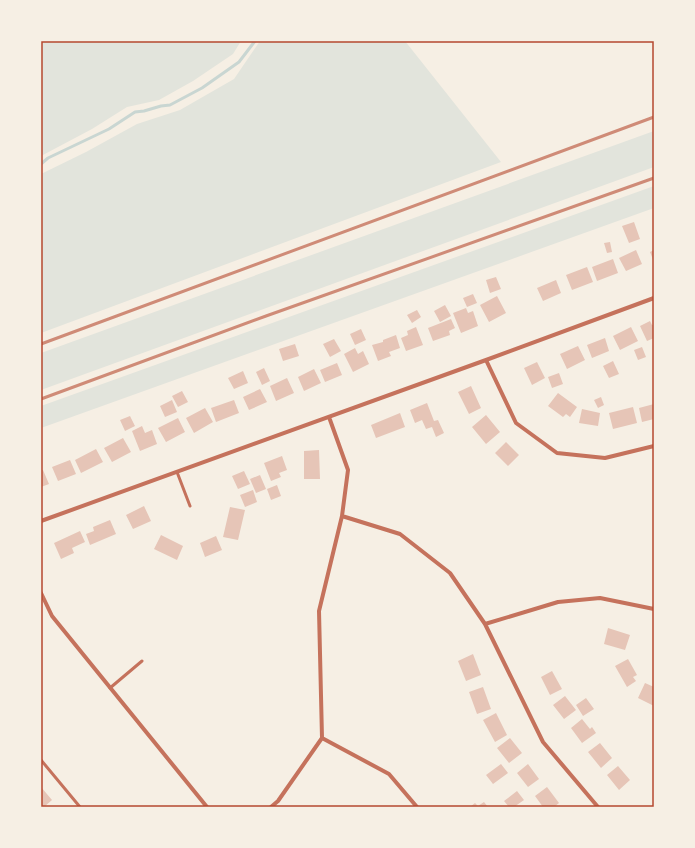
<svg xmlns="http://www.w3.org/2000/svg" width="695" height="848" font-family="'Fira Sans',sans-serif">
<style>
.green{fill:#e2e4dc}
.lines{fill:none;stroke-linecap:round;stroke-linejoin:round}
.stream{stroke:#c9d6d2;stroke-width:3}
.building{fill:#e6c5b7}
.service{stroke:#c5725c;stroke-width:3}
.minor{stroke:#c5725c;stroke-width:4}
.rail{stroke:#cf8b77;stroke-width:3}
.neatline{fill:none;stroke:#b5482f;stroke-width:1.5}
</style>
<rect width="100%" height="100%" fill="#f6efe4"/>
<!-- green -->
<path class="green" d="M41,41h200l-8,13 -40,27 -34,19 -32,7 -35,22 -51,27z
M260,41h145l96,121 -460,171v-159l45,-22 51,-28 43,-14 54,-31z
M654,131v36l-613,223v-37z
M654,186v22l-613,220v-22z"/>
<g class="lines">
<!-- stream -->
<path class="stream" d="M41,164l7,-6 61,-29 26,-17 9,-1 17,-5 9,-1 32,-17 37,-26 16,-21"/>
</g>
<!-- building -->
<path class="building" d="M634,222l6,17 -11,4 -7,-17z
M610,242l2,10 -5,1 -3,-10z
M636,250l6,14 -16,7 -7,-13z
M654,250v12l-4,-10z
M613,259l5,14 -21,8 -5,-14z
M587,267l6,15 -21,8 -6,-15z
M496,277l5,12 -11,4 -4,-13z
M556,280l5,13 -18,8 -6,-13z
M473,294l4,9 -10,4 -4,-9z
M497,296l9,17 -17,9 -9,-17z
M445,305l6,11 -11,6 -6,-11z
M466,308l2,5 5,-2 5,15 -17,7 -8,-20z
M417,310l4,7 -9,6 -5,-8z
M451,319l4,9 -6,3 1,4 -17,6 -5,-13z
M650,321l2,4h2v13l-7,3 -7,-15z
M416,327l7,18 -17,6 -5,-13 7,-3 -1,-4z
M631,327l7,14 -18,9 -7,-14z
M361,329l5,11 -11,5 -5,-11z
M396,335l4,13 -11,4 2,4 -13,5 -6,-16 11,-3v-2z
M605,338l4,13 -17,7 -5,-13z
M334,339l7,12 -11,6 -7,-13z
M295,344l4,12 -16,5 -4,-12z
M578,346l7,14 -18,9 -7,-15z
M642,347l4,10 -8,3 -4,-10z
M355,348l3,6 5,-3 6,13 -16,8 -9,-18z
M613,361l6,13 -10,4 -6,-12z
M537,362l8,16 -13,7 -8,-17z
M337,363l5,12 -17,7 -5,-12z
M264,368l6,13 -8,4 -6,-13z
M314,369l7,14 -17,8 -6,-14z
M243,371l5,12 -14,6 -6,-11z
M559,373l4,11 -11,4 -4,-11z
M287,378l7,15 -18,8 -6,-15z
M471,386l10,22 -12,6 -11,-22z
M260,389l7,13 -18,8 -6,-13z
M182,391l6,11 -10,5 -6,-11z
M558,393l19,14 -7,10 -4,-3 -3,3 -15,-11z
M601,397l3,8 -6,3 -4,-8z
M172,400l5,12 -12,5 -5,-11z
M234,400l5,13 -23,9 -5,-14z
M427,403l7,18 4,-1 6,13 -8,4 -4,-10 -6,2 -4,-9 -7,3 -5,-13z
M654,404v15l-12,3 -3,-14z
M633,407l4,16 -24,6 -4,-16z
M205,408l8,14 -19,11 -8,-15z
M582,409l18,4 -2,13 -19,-3z
M400,413l5,14 -29,11 -5,-13z
M486,415l14,17 -14,12 -14,-17z
M130,416l5,10 -10,5 -5,-11z
M178,418l7,14 -19,10 -8,-14z
M142,426l3,7 7,-3 5,14 -17,7 -8,-20z
M123,438l8,14 -19,10 -8,-14z
M506,442l13,13 -11,11 -13,-13z
M96,449l7,13 -22,11 -6,-13z
M319,450l1,29h-16v-28z
M282,456l5,14 -8,3 2,4 -10,4 -7,-18z
M70,460l6,14 -18,7 -6,-14z
M41,470h2l6,14 -8,3z
M244,471l6,13 -12,5 -6,-13z
M260,475l6,14 -10,4 -6,-14z
M277,485l4,11 -10,4 -4,-11z
M253,490l4,12 -12,5 -5,-12z
M144,506l7,15 -18,8 -7,-14z
M230,507l15,3 -7,30 -15,-3z
M110,520l6,14 -26,11 -4,-11 8,-3 -1,-4z
M80,531l5,11 -13,6 2,5 -13,6 -7,-16z
M161,535l22,11 -6,14 -23,-11z
M216,536l6,14 -17,7 -5,-14z
M608,628l22,7 -5,15 -21,-6z
M473,654l8,21 -15,6 -8,-20z
M628,659l9,16 -4,2 3,4 -9,6 -12,-21z
M552,671l10,18 -12,6 -9,-18z
M645,683l9,4v19l-16,-8z
M483,687l8,22 -14,5 -8,-22z
M565,696l11,14 -12,9 -11,-14z
M586,698l8,11 -11,7 -7,-11z
M496,713l11,22 -12,7 -12,-22z
M582,719l8,10 2,-2 4,6 -14,10 -11,-15z
M510,738l12,15 -13,10 -12,-15z
M600,743l12,15 -11,10 -13,-16z
M501,764l7,9 -15,11 -7,-9z
M528,764l11,15 -11,8 -11,-14z
M618,766l12,14 -11,10 -12,-15z
M41,787l11,13 -8,7h-3z
M547,787l12,16 -5,4h-11l-8,-11z
M517,791l7,9 -10,7h-5l-5,-6z
M484,802l4,5h-18l5,-4 3,3z"/>
<g class="lines">
<!-- service -->
<path class="service" d="M177,472l13,34
M110,688l32,-27
M41,760l39,47"/>
<!-- minor -->
<path class="minor" d="M486,360l30,63 41,30 48,5 49,-12
M342,516l58,18 50,39 35,51 58,118 55,65
M41,521l445,-161 168,-62
M41,593l11,23 155,191
M485,624l73,-22 42,-4 54,11
M322,738l67,36 28,33
M271,807l7,-6 44,-63 -3,-127 23,-95 6,-46 -19,-53"/>
<!-- rail -->
<path class="rail" d="M41,344l613,-227
M41,399l225,-83 388,-138"/>
</g>
<!-- border -->
<rect width="695" height="848" fill="none" stroke="#f6efe4" stroke-width="84"/>
<rect x="42" y="42" width="611" height="764" class="neatline"/>
</svg>
